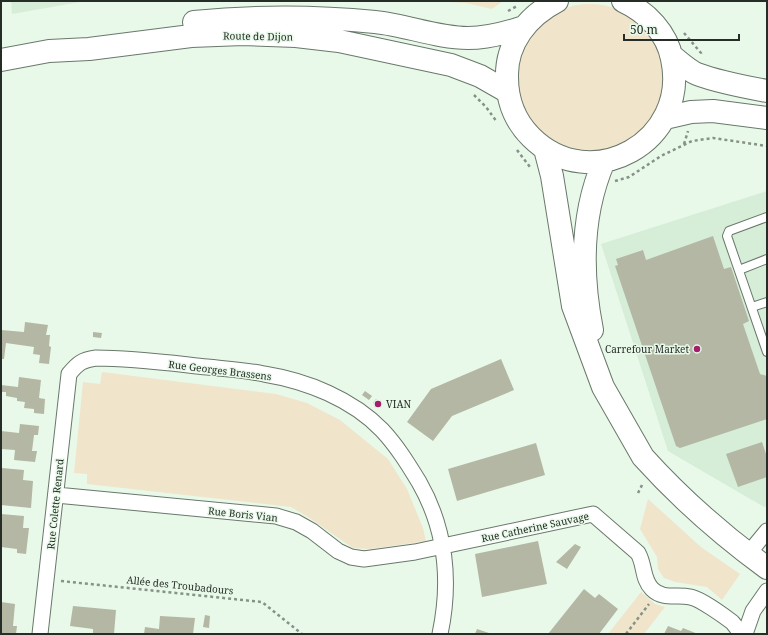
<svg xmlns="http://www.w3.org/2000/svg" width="768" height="635" font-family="'Noto Serif',serif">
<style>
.built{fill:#d6edd8}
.green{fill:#f0e4cb}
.building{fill:#b3b7a3}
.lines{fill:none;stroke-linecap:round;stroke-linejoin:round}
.lane-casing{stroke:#69786a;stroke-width:10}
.street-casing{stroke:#69786a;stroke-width:17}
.secondary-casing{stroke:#69786a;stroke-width:24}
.path{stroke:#869287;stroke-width:2.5;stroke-dasharray:3 3;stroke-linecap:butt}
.lane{stroke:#fff;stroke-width:8}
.street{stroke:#fff;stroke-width:15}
.secondary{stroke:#fff;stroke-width:22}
.poi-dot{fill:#a31f6e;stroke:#e8f9e9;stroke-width:1.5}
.labels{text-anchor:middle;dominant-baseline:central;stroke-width:3;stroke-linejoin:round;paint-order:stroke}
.street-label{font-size:10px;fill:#262d27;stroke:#e8f9e9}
.poi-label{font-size:10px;fill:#262d27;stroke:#e8f9e9;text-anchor:end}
</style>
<rect width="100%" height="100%" fill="#e8f9e9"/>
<!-- built -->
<path class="built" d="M11,1h75l-74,13z
M767,191v315l-3,1 -96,-56 -67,-207z"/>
<!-- green -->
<path class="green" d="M430,1h73l-11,8 -26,-6z
M517 77a73 73 0 1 1 146 0a73 73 0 1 1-146 0Z
M102,372l174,22 31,9 33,17 48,39 19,30 16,39 3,13 -56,8 -17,-1 -45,-31 -17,-10 -204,-23v-10l-13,-1 9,-91 17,2z
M648,499l53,48 39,27 -18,26 -15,-13 -32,-5 -11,-4 -6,-9 -1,-12 -17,-28z
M641,592l14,12 10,3 -21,27h-36z"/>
<!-- building -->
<path class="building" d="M713,236l11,33 7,-2 18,54 -6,3 17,50 7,2v43l-87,29 -4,-2 -61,-180 3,-1 -2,-6 27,-9 3,10z
M25,322l23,3 -2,10h4l-1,11 2,1 -2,17 -10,-1 1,-8 -7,-1 1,-7 -28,-4 -2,16h-3v-29l23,2z
M93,332l9,1 -1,5 -8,-1z
M501,359l13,31 -62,26 -19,25 -26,-19 24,-33z
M19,377l22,3 -2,18 6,1 -1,15 -10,-1v-4l-10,-1 1,-6 -8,-1v-3l-11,-2v-4h-5v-7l17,2z
M365,391l7,5 -3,4 -7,-5z
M376,399l7,5 -3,4 -7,-5z
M20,424l19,2 -1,9h-4l-2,16h5l-2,11 -21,-2 1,-10 -14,-1v-18l18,2z
M762,442l5,15v20l-29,10 -12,-33z
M536,443l9,32 -88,26 -9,-32z
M2,468l22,2 -1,10 10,1 -2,27 -30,-3z
M1,514l23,2 -1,12h6l-3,26 -9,-1v-4l-16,-2z
M538,541l9,43 -65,13 -7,-43z
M575,544l6,3 -14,22 -11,-7z
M584,589l11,9 4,-4 19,15 -19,25h-51z
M1,602l14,2 -2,22h4l-1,8h-15z
M73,606l43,4 -2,24h-21v-5l-23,-3z
M205,615l5,1 -1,12 -6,-1z
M160,616l35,2 -2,16h-49l1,-7 14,2z
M668,626l13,5 2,-3 15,6h-34z
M477,629l15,5h-17z"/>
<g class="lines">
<defs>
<path id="lane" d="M767,217l-38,14 -2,5 40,116
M739,270l28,-11
M752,307l15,-5"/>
<path id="street" d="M56,495l220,21 20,6 16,9 26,20 13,6 13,2 51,-7 178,-38 45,39c7,12 4,26 14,36 11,11 25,5 38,8 9,1 34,19 42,25 3,3 6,8 9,12
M748,554l19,-23
M40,634l29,-260c9,-11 13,-14 27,-16 37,0 74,5 111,9 19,2 38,3 57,7 43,7 88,25 118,56 15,16 26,34 37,52 27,47 32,100 21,152
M745,634l8,-23 14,-20"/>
<path id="secondary" d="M557,1c-29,15 -51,42 -50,76 0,23 8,44 24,60 60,60 159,4 141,-78 -5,-26 -25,-47 -49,-58
M194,22c60,-6 121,-6 181,0 31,3 62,16 93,16 19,0 38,-5 56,-11
M672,56c8,6 16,14 25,18 21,8 48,13 70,17
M1,60l48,-9 40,-2 102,-13 52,-2 53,2 43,5 112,24 29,11 28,16
M665,118l26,-6 22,-1 54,7
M545,149l7,27 21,130 30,81 40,70c37,41 79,78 124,111
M592,330c-11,-56 -11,-116 12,-169"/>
</defs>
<!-- lane casing -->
<use href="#lane" class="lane-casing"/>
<!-- street casing -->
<use href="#street" class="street-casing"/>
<!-- secondary casing -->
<use href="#secondary" class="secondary-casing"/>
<!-- path -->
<path class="path" d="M508,11l9,-5
M684,33l17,20v2
M474,95l12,12 11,15
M684,144l4,-13
M517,150l13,17
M615,181l14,-4 32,-21 31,-15 21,-3 54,8
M638,493l5,-10
M61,581l201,21 40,32
M626,634l23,-30"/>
<!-- lane -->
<use href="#lane" class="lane"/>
<!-- street -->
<use href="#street" class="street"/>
<!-- secondary -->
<use href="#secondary" class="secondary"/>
</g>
<!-- markers -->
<g class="poi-dot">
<circle cx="697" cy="349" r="4"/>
<circle cx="378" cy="404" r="4"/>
</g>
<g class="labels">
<!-- street labels -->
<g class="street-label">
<text transform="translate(258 36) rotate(1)">Route de Dijon</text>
<text transform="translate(220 370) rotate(7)">Rue Georges Brassens</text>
<text transform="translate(55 504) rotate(-84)">Rue Colette Renard</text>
<text transform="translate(243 514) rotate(6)">Rue Boris Vian</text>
<text transform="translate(535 527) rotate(-12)">Rue Catherine Sauvage</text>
<text transform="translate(180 585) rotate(6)">Allée des Troubadours</text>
</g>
<!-- poi labels -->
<g class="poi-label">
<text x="689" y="349">Carrefour Market</text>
<text x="386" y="404" text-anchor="start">VIAN</text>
</g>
</g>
<!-- border -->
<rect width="768" height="635" fill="none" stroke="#262d27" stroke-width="4"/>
<!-- scale -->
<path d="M624 34v6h115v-6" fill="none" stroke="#262d27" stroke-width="2"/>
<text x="630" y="34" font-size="12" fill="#262d27" stroke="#e8f9e9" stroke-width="3" paint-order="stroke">50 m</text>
</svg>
